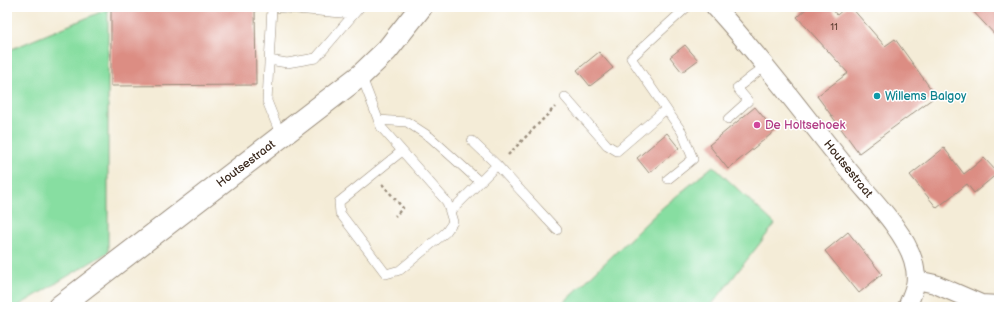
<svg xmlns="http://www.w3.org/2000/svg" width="1006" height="314" font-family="'Balsamiq Sans',sans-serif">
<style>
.green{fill:#87dea1;stroke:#618460}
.building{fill:#dc8d83}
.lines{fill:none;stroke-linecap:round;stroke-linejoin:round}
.lane-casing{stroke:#988b7a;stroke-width:10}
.street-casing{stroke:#988b7a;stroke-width:20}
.secondary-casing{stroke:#988b7a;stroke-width:24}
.path{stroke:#988b7a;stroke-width:2.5;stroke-dasharray:3 3;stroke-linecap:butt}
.lane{stroke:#fff;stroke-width:9}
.street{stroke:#fff;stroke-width:18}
.secondary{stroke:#fff;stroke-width:22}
.culture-dot{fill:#0f9aa8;stroke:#fff;stroke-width:1.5}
.hotel-dot{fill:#d1479c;stroke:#fff;stroke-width:1.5}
.labels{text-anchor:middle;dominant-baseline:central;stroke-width:3;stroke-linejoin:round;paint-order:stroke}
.number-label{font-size:10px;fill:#634337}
.culture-label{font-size:12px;fill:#0d838f;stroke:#fff;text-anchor:start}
.hotel-label{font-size:12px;fill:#b23c85;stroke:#fff;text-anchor:start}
.street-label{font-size:12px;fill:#3b2a1e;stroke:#fff}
</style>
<rect width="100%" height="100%" fill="#fff"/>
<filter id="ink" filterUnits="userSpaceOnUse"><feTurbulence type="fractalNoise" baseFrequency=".025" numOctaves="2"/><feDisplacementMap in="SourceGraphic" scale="8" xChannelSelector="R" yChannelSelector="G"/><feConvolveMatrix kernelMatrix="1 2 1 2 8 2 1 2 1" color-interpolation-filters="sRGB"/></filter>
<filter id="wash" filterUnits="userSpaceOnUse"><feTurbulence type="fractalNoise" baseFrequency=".012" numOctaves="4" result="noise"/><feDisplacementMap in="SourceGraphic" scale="16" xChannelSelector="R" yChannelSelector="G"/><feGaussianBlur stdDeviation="0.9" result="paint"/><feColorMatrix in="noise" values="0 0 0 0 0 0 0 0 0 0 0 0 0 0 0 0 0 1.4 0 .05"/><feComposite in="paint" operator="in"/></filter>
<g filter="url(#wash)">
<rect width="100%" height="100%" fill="#f4ecd7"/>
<!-- green -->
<path class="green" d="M108,9v243l-90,54 -11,1v-256z
M713,166l62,58 -65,83h-151l103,-99z"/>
<g id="blocks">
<!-- building -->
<path class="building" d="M111,7h144l1,78 -145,1z
M808,7h22l7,8 9,-8h5l34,39 10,-7 41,57 -77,57 -42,-57 31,-23 -51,-56z
M969,7h30v32z
M685,45l13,15 -16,12 -12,-15z
M599,52l14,16 -23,18 -13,-16z
M755,107l20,24 -47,38 -19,-24z
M667,133l12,15 -30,25 -12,-15z
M944,148l20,26 20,-16 14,15 -24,20 -7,-9 -30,24 -27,-33z
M848,232l34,42 -23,19 -34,-42z"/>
</g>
</g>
<g filter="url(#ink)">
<use href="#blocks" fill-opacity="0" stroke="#988b7a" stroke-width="1"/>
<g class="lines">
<defs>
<path id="lane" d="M272,7l-5,94 14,35
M273,7l80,7
M269,60l18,3 29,-5 44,-51
M361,75l20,52 66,75 6,20 -7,10 -46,38 -14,4 -46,-61 -1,-11 63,-51
M565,97l42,48 10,6 49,-42
M728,119l20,-18 -11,-13 28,-22
M378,120l29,2 23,15 50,45
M472,141l25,24 60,65
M668,179l25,-20 -11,-27 -51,-74 56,-51
M450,212l47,-47"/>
<path id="street" d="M715,7c48,52 90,110 135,165 20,25 54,58 63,88 6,21 2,28 -6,47
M917,280l18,4 46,20 18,1"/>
<path id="secondary" d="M59,307l302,-232 26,-25 34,-43"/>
</defs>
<!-- lane casing -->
<use href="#lane" class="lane-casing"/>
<!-- street casing -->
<use href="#street" class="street-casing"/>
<!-- secondary casing -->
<use href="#secondary" class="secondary-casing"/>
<!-- path -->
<path class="path" d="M508,155l47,-48
M382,184l21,24 -8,8"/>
<!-- lane -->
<use href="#lane" class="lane"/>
<!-- street -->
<use href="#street" class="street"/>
<!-- secondary -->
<use href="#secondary" class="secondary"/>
</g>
</g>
<!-- markers -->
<circle class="culture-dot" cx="877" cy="96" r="4"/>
<circle class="hotel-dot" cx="757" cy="125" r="4"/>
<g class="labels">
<!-- number labels -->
<g class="number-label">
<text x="834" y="27">11</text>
</g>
<!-- culture labels -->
<g class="culture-label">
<text x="885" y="96">Willems Balgoy</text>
</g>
<!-- hotel labels -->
<g class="hotel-label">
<text x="765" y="125">De Holtsehoek</text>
</g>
<!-- street labels -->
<g class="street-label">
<text transform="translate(246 164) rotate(-37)">Houtsestraat</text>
<text transform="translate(848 169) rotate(51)">Houtsestraat</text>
</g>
</g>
<!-- margin -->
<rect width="1006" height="314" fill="none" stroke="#fff" stroke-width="24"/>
</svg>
